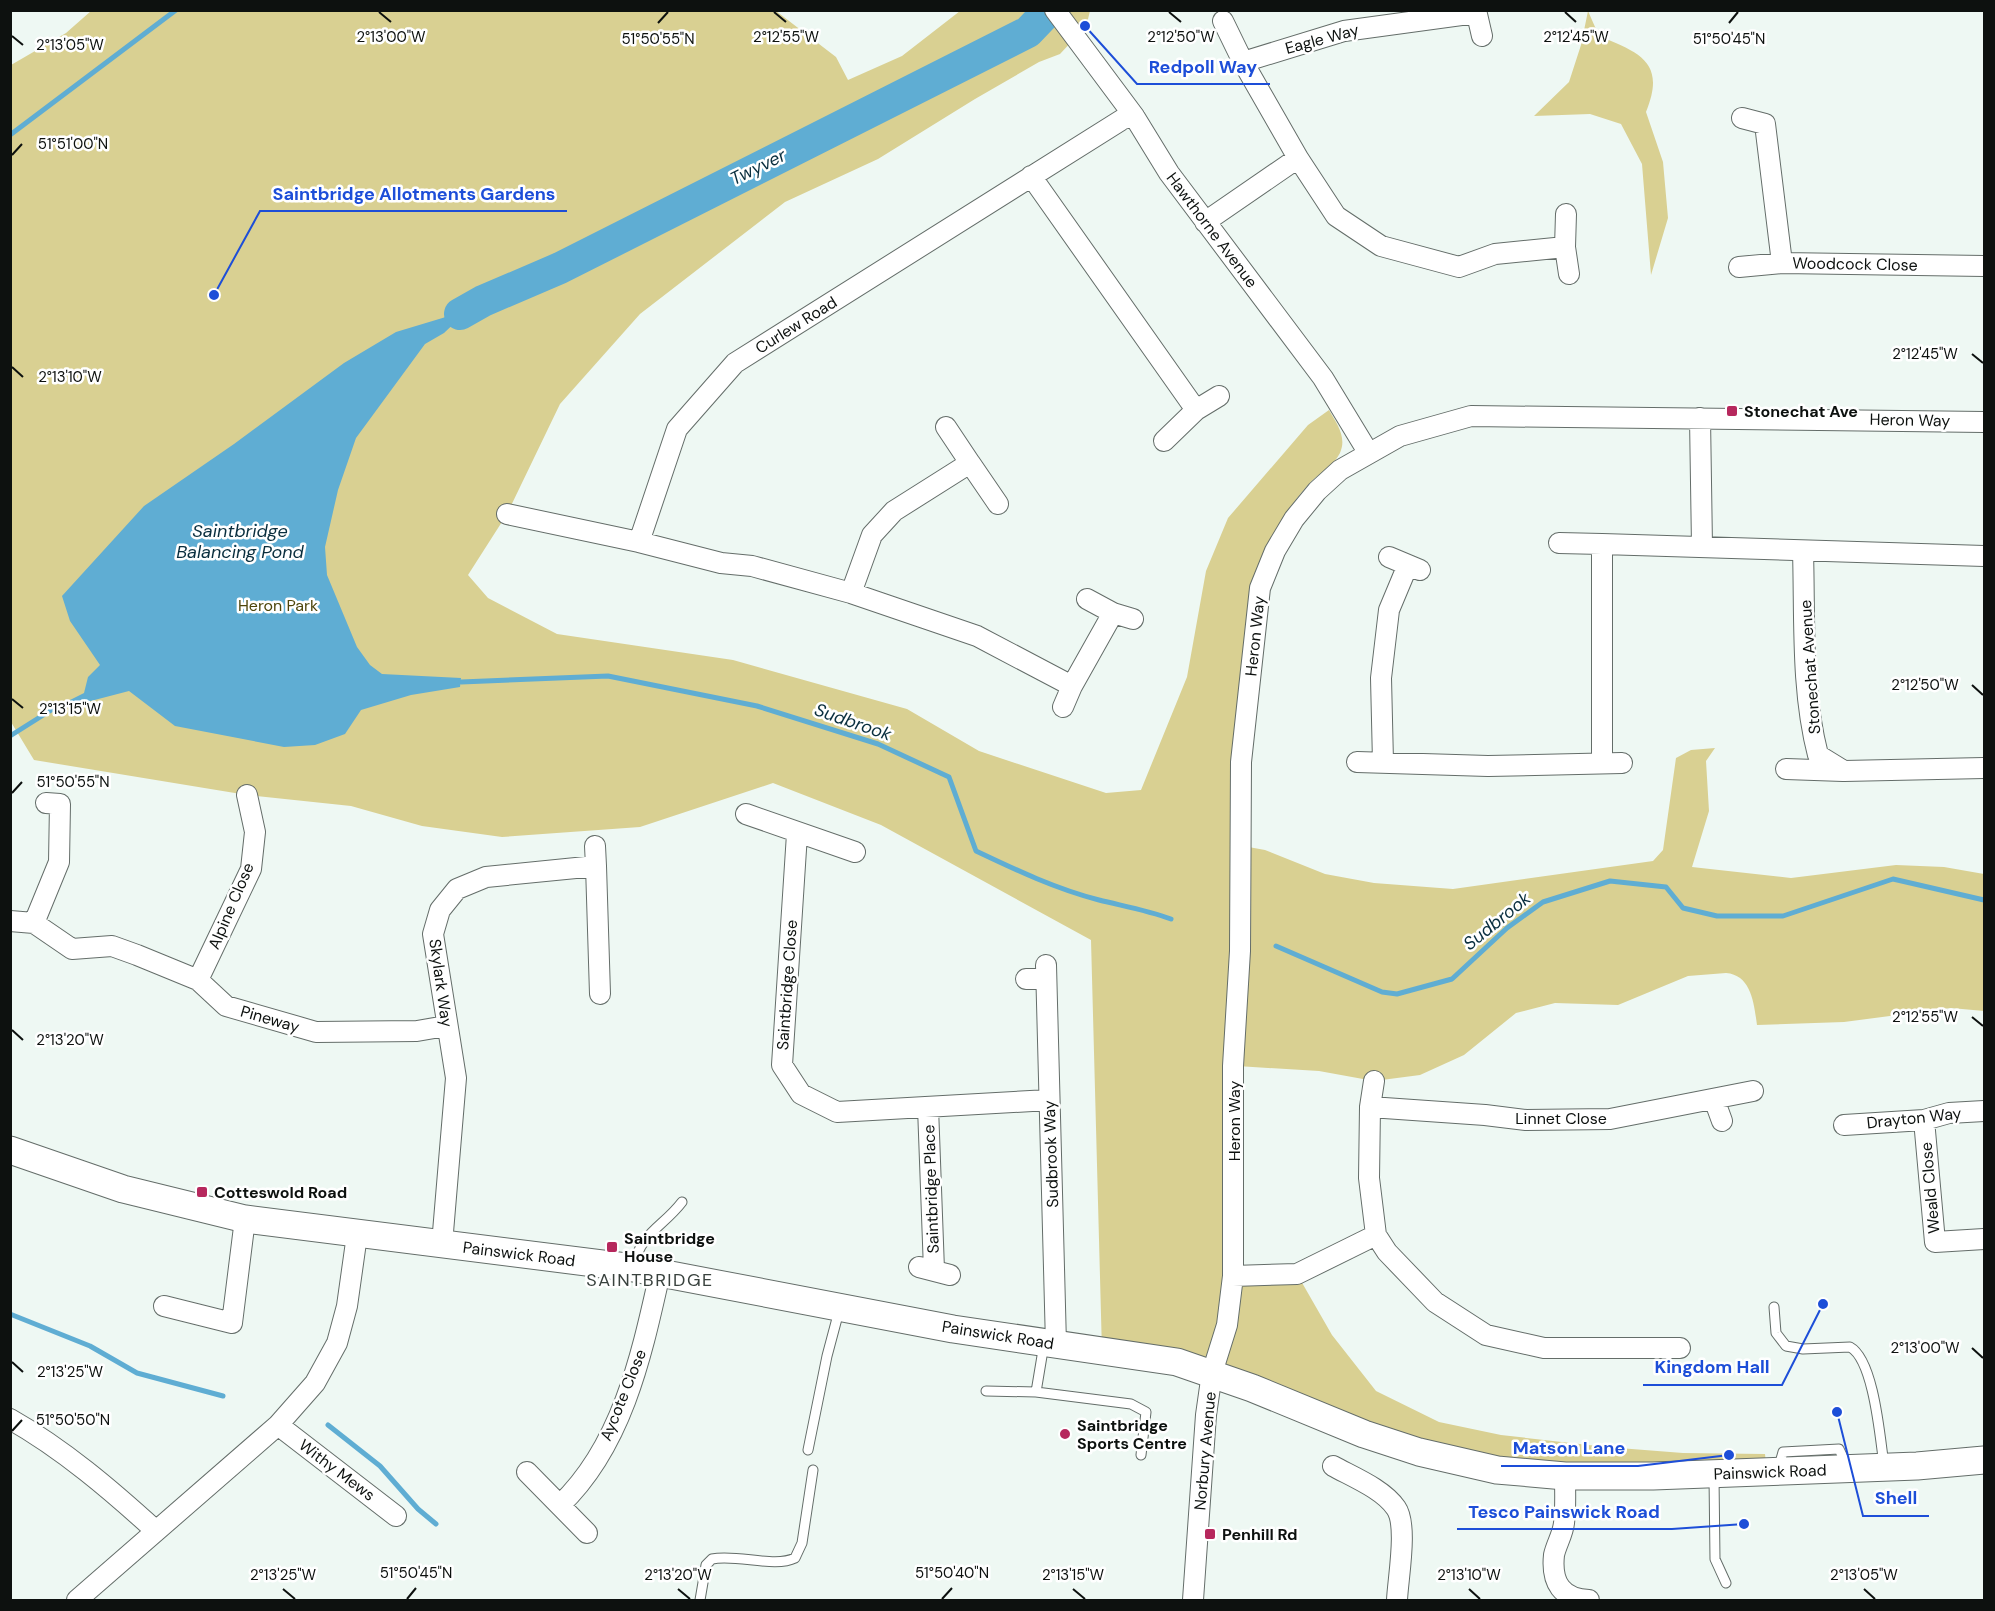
<svg xmlns="http://www.w3.org/2000/svg" width="1995" height="1611" font-family="'DM Sans',sans-serif">
<style>
.green{fill:#d9d092}
.water{fill:#5fadd3}
.lines{fill:none;stroke-linecap:round;stroke-linejoin:round}
.stream{stroke:#5fadd3;stroke-width:5}
.river{stroke:#5fadd3;stroke-width:32}
.lane-casing{stroke:#646d69;stroke-width:11}
.street-casing{stroke:#646d69;stroke-width:22}
.secondary-casing{stroke:#646d69;stroke-width:29}
.lane{stroke:#fff;stroke-width:9}
.street{stroke:#fff;stroke-width:20}
.secondary{stroke:#fff;stroke-width:27}
.ticks{fill:none;stroke:#0d110f;stroke-width:2}
.poi-dot{fill:#b6285d;stroke:#fff;stroke-width:2}
.labels{text-anchor:middle;dominant-baseline:central;stroke-width:5;stroke-linejoin:round;paint-order:stroke}
.street-label{font-size:16px;fill:#0d110f;stroke:#fff}
.poi-label{font-size:16px;font-weight:bold;fill:#0d110f;stroke:#fff;text-anchor:start}
.park-label{font-size:16px;fill:#4d450a;stroke:#fff}
.water-label{font-size:18px;font-style:italic;fill:#092e3e;stroke:#fff}
.neighbourhood-label{font-size:18px;letter-spacing:1.5px;fill:#39423e;stroke:#fff}
.ticks-label{font-size:15px;text-anchor:middle;fill:#0d110f;stroke:#fff;stroke-width:5;stroke-linejoin:round;paint-order:stroke}
.leader{fill:none;stroke:#1d4ed8;stroke-width:2}
.callout-dot{fill:#1d4ed8;stroke:#fff;stroke-width:2}
.callout-label{font-size:18px;text-anchor:middle;font-weight:bold;fill:#1d4ed8;stroke:#fff;stroke-width:5;stroke-linejoin:round;paint-order:stroke}
</style>
<rect width="100%" height="100%" fill="#eef8f3"/>
<!-- green -->
<path class="green" d="M91,11h685l60,46 12,23 54,-24 58,-45h130l-9,36 -7,-8 -14,15 -21,8 -64,37 -97,60 -93,43 -145,112 -80,90 -53,110 -39,61 20,23 69,36 176,26 174,49 72,42 127,42 35,-3 46,-113 19,-106 22,-53 80,-93 21,-15c8,14 18,27 11,43 -7,14 -23,21 -33,33 -27,32 -43,60 -57,100l-7,260 22,4 60,24 49,9 79,6 200,-28 10,-11 13,-92 15,-8 24,-2 -9,13 3,50 -17,56 99,11 105,-13 48,2 40,7v137l-33,-3 -107,14 -87,3c-3,-20 -5,-50 -31,-52l-38,3 -70,29 -63,-2 -39,10 -52,42 -44,20 -46,6 -55,-10 -82,-5 -4,209 64,-1 35,61 44,56 63,31 62,13 105,12 77,6 82,1 2,19h-243l-422,-121 -11,-412 -210,-115 -108,-42 -133,44 -138,10 -80,-11 -71,-20 -104,-11 -213,-35 -23,-38v-657l55,-32z
M1588,11l11,25c42,17 67,27 47,76l17,50 5,56 -17,57 -9,-111 -21,-40 -31,-10 -56,2 35,-34 12,-37z"/>
<!-- water -->
<path class="water" d="M459,313l3,3 -18,17 -19,11 -69,94 -18,52 -13,57 2,28 30,72 13,18 12,9 79,4 -1,9 -49,8 -50,15 -16,24 -30,11 -31,2 -109,-21 -46,-35 -69,18 -4,-2 28,-14 4,-16 12,-12 -30,-44 -8,-25 82,-90 90,-62 110,-81 52,-31z"/>
<g class="lines">
<!-- stream -->
<path class="stream" d="M10,135l166,-125
M461,682l147,-6 149,30 121,38 71,33 27,74c40,19 80,38 123,49 24,6 48,10 72,19
M10,736l46,-29
M1276,946l106,46 15,2 55,-15 55,-51 36,-26 67,-21 56,6 17,21 34,8h66l110,-37 91,21
M10,1314l80,32 47,27 86,23
M328,1425l52,41 38,43 18,15"/>
<!-- river -->
<path class="river" d="M460,314l23,-13 77,-33 468,-236 21,-22"/>
<defs>
<path id="lane" d="M634,1266c6,-33 29,-39 48,-64
M1774,1307l2,26 10,13 17,3 47,-2c24,13 30,91 34,118
M986,1391l50,1 8,-48
M1036,1392l95,12 15,8 -5,43
M808,1450l19,-94 12,-45
M1778,1470l5,-18 56,-3 8,17
M1714,1477l1,82 11,24
M700,1600l6,-35 6,-6c25,-5 63,9 83,-1l7,-15 11,-73"/>
<path id="street" d="M1055,10l79,106 35,57 154,205 45,74
M1476,10l6,26
M1223,21l20,41
M1742,118l23,6 17,139 202,3
M1298,158l38,58 45,30 78,21 36,-13 70,-7 1,-33
M1031,176l165,234 -32,31
M1205,222l93,-64 -55,-96 101,-31 132,-18
M1565,247l4,27
M1739,267l43,-4
M1196,410l23,-14
M1700,418l2,128
M970,463l28,41
M507,514l132,28 82,21 31,3 99,27 126,43 95,50 41,-73 20,6
M639,542l38,-113 58,-66 388,-244 11,-3
M1559,543l43,1
M1803,551c2,67 -2,139 15,204l26,16 140,-3
M1389,557l31,13
M851,593l21,-58 22,-24 76,-48 -24,-36
M1087,599l26,14
M1063,707l9,-21
M1357,762l131,4 134,-3
M1383,762l-2,-84 8,-68 18,-43
M1602,762v-218l382,12
M1786,769l57,2
M746,814l109,38
M797,834l-15,231 19,29 36,18 212,-12
M595,846l1,20
M10,921l24,2 38,26 40,-3 25,9 61,25 28,26 90,26 101,-1 29,-5
M34,923l25,-61 1,-58 -14,-1
M1046,965l10,379
M1026,979h20
M198,980l53,-111 4,-37 -8,-37
M1714,1099l8,22
M928,1107l6,163
M1370,1107l4,-26
M1924,1120l11,122 49,-3
M1844,1125l80,-5 25,-7 35,-2
M442,1244l14,-166 -23,-144 7,-24 17,-21 29,-12 110,-11 4,128
M919,1267l31,8
M1233,1276l64,-2 79,-39
M164,1306l68,17 13,-104
M1680,1348h-136l-58,-13 -51,-33 -48,-50 -11,-17 -7,-57 1,-71 115,8 41,5 84,-1 143,-28
M10,1419c53,30 101,71 146,112
M278,1425l118,91
M1333,1466c20,11 50,23 63,42 12,17 2,70 1,92
M527,1472l60,61
M1565,1476c0,15 1,32 -1,47 -1,11 -8,22 -10,32 -3,28 8,44 35,45
M560,1505c63,-60 82,-152 100,-232
M77,1600l201,-175 37,-42 22,-40 10,-37 10,-71
M1193,1600l13,-185 6,-42 15,-48 6,-49v-210l7,-115 1,-189 19,-174 15,-37 19,-32 23,-28 23,-21 60,-34 71,-20 513,6"/>
<path id="secondary" d="M10,1150l113,39 122,30 389,49 319,61 224,33 75,26 112,46 55,18 78,18 68,6h88l264,-10 67,-6"/>
</defs>
<!-- lane casing -->
<use href="#lane" class="lane-casing"/>
<!-- street casing -->
<use href="#street" class="street-casing"/>
<!-- secondary casing -->
<use href="#secondary" class="secondary-casing"/>
<!-- lane -->
<use href="#lane" class="lane"/>
<!-- street -->
<use href="#street" class="street"/>
<!-- secondary -->
<use href="#secondary" class="secondary"/>
</g>
<!-- ticks -->
<path class="ticks" d="M379,12l12,10M774,12l12,10M1169,12l12,10M1565,12l11,10M658,23l10,-11M1729,23l9,-11M12,36l11,9M12,155l10,-11M1972,354l11,9M12,367l11,10M1972,685l11,10M12,699l11,9M12,793l10,-11M1972,1017l11,9M12,1030l11,10M1972,1348l11,10M12,1362l11,10M12,1431l10,-11M283,1589l12,10M678,1589l12,10M1073,1589l12,10M1469,1589l11,10M1864,1589l11,10M407,1599l9,-11M942,1599l10,-11"/>
<!-- markers -->
<g class="poi-dot">
<rect x="1726" y="405" width="12" height="12" rx="3"/>
<rect x="196" y="1186" width="12" height="12" rx="3"/>
<rect x="606" y="1241" width="12" height="12" rx="3"/>
<circle cx="1065" cy="1434" r="6"/>
<rect x="1204" y="1528" width="12" height="12" rx="3"/>
</g>
<g class="labels">
<!-- street labels -->
<g class="street-label">
<text transform="translate(1322 39) rotate(-15)">Eagle Way</text>
<text transform="translate(1212 230) rotate(53)">Hawthorne Avenue</text>
<text transform="translate(1855 264) rotate(1)">Woodcock Close</text>
<text transform="translate(796 325) rotate(-32)">Curlew Road</text>
<text transform="translate(1910 420) rotate(1)">Heron Way</text>
<text transform="translate(1255 636) rotate(-84)">Heron Way</text>
<text transform="translate(1810 667) rotate(-94)">Stonechat Avenue</text>
<text transform="translate(231 906) rotate(-67)">Alpine Close</text>
<text transform="translate(441 983) rotate(82)">Skylark Way</text>
<text transform="translate(787 985) rotate(-86)">Saintbridge Close</text>
<text transform="translate(270 1019) rotate(16)">Pineway</text>
<text x="1561" y="1118">Linnet Close</text>
<text transform="translate(1914 1118) rotate(-6)">Drayton Way</text>
<text transform="translate(1234 1121) rotate(-90)">Heron Way</text>
<text transform="translate(1051 1154) rotate(-92)">Sudbrook Way</text>
<text transform="translate(1930 1188) rotate(-95)">Weald Close</text>
<text transform="translate(931 1189) rotate(-92)">Saintbridge Place</text>
<text transform="translate(519 1254) rotate(7)">Painswick Road</text>
<text transform="translate(998 1335) rotate(9)">Painswick Road</text>
<text transform="translate(623 1395) rotate(-68)">Aycote Close</text>
<text transform="translate(1205 1451) rotate(-85)">Norbury Avenue</text>
<text transform="translate(337 1470) rotate(37)">Withy Mews</text>
<text transform="translate(1770 1472) rotate(-2)">Painswick Road</text>
</g>
<!-- poi labels -->
<g class="poi-label">
<text x="1744" y="411">Stonechat Ave</text>
<text x="214" y="1192">Cotteswold Road</text>
<text x="624" y="1238">Saintbridge<tspan x="624" dy="18">House</tspan></text>
<text x="1077" y="1425">Saintbridge<tspan x="1077" dy="18">Sports Centre</tspan></text>
<text x="1222" y="1534">Penhill Rd</text>
</g>
<!-- park labels -->
<g class="park-label">
<text x="278" y="605">Heron Park</text>
</g>
<!-- water labels -->
<g class="water-label">
<text transform="translate(758 167) rotate(-26)">Twyver</text>
<text x="240" y="531">Saintbridge<tspan x="240" dy="21">Balancing Pond</tspan></text>
<text transform="translate(853 722) rotate(19)">Sudbrook</text>
<text transform="translate(1497 921) rotate(-39)">Sudbrook</text>
</g>
<!-- neighbourhood labels -->
<g class="neighbourhood-label">
<text x="650" y="1280">SAINTBRIDGE</text>
</g>
</g>
<g class="ticks-label">
<text x="391" y="42">2°13'00"W</text>
<text x="786" y="42">2°12'55"W</text>
<text x="1181" y="42">2°12'50"W</text>
<text x="1576" y="42">2°12'45"W</text>
<text x="658" y="44">51°50'55"N</text>
<text x="1729" y="44">51°50'45"N</text>
<text x="70" y="50">2°13'05"W</text>
<text x="73" y="149">51°51'00"N</text>
<text x="1925" y="359">2°12'45"W</text>
<text x="70" y="382">2°13'10"W</text>
<text x="1925" y="690">2°12'50"W</text>
<text x="70" y="714">2°13'15"W</text>
<text x="73" y="787">51°50'55"N</text>
<text x="1925" y="1022">2°12'55"W</text>
<text x="70" y="1045">2°13'20"W</text>
<text x="1925" y="1353">2°13'00"W</text>
<text x="70" y="1377">2°13'25"W</text>
<text x="73" y="1425">51°50'50"N</text>
<text x="416" y="1578">51°50'45"N</text>
<text x="952" y="1578">51°50'40"N</text>
<text x="283" y="1580">2°13'25"W</text>
<text x="678" y="1580">2°13'20"W</text>
<text x="1073" y="1580">2°13'15"W</text>
<text x="1469" y="1580">2°13'10"W</text>
<text x="1864" y="1580">2°13'05"W</text>
</g>
<!-- callouts -->
<path class="leader" d="M1085 26L1137 84H1270M214 295L260 211H567M1823 1304L1782 1385H1643M1729 1455L1638 1466H1501M1837 1412L1863 1516H1929M1744 1524L1672 1529H1457"/>
<g class="callout-dot">
<circle cx="1085" cy="26" r="6"/>
<circle cx="214" cy="295" r="6"/>
<circle cx="1823" cy="1304" r="6"/>
<circle cx="1729" cy="1455" r="6"/>
<circle cx="1837" cy="1412" r="6"/>
<circle cx="1744" cy="1524" r="6"/>
</g>
<g class="callout-label">
<text x="1203" y="73">Redpoll Way</text>
<text x="414" y="200">Saintbridge Allotments Gardens</text>
<text x="1712" y="1373">Kingdom Hall</text>
<text x="1569" y="1454">Matson Lane</text>
<text x="1896" y="1504">Shell</text>
<text x="1564" y="1518">Tesco Painswick Road</text>
</g>
<!-- border -->
<rect width="1995" height="1611" fill="none" stroke="#0d110f" stroke-width="24"/>
</svg>
